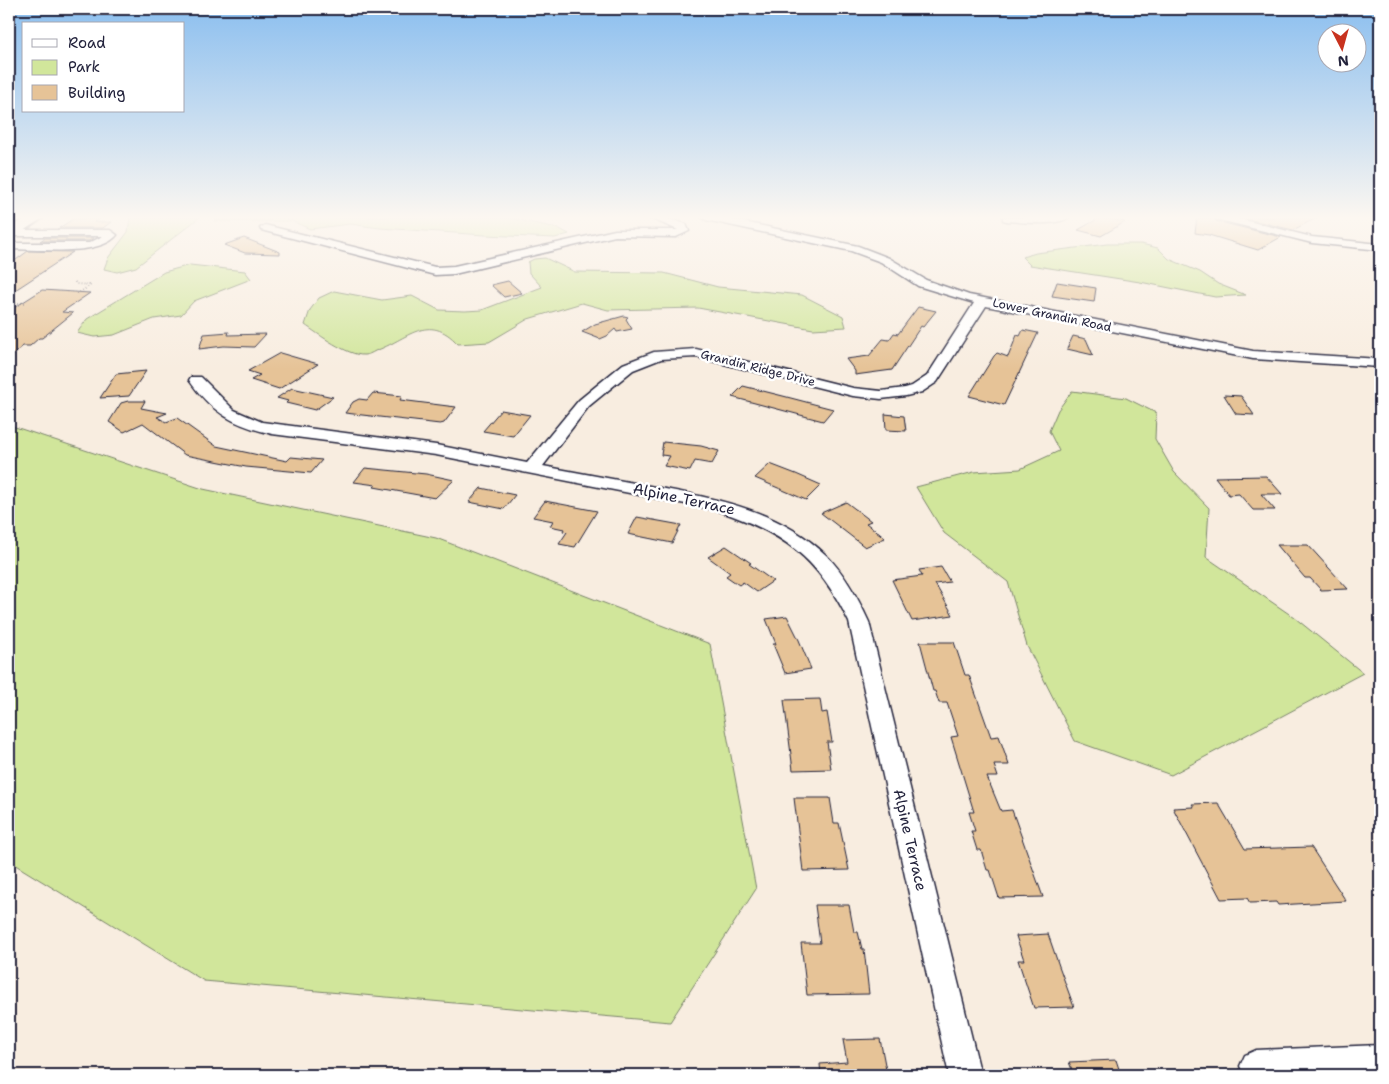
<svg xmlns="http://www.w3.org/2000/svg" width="1389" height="1084" font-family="'Shantell Sans',sans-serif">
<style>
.green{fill:#d1e69b;stroke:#7a846b}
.building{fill:#e6c397;stroke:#22223b}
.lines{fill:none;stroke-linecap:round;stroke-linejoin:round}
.minor-casing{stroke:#22223b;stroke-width:3}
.major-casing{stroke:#22223b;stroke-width:4}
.path{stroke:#22223b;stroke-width:2;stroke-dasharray:0.5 2.5;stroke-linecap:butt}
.minor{fill:#fff;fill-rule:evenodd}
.major{fill:#fff;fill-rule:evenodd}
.labels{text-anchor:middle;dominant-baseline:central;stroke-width:5;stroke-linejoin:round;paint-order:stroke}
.far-street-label{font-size:12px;fill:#22223b;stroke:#fff}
.street-label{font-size:15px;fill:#22223b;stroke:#fff}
</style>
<rect width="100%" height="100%" fill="#f8ede0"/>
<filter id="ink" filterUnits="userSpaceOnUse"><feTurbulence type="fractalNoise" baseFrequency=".02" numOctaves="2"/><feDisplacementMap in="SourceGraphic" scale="10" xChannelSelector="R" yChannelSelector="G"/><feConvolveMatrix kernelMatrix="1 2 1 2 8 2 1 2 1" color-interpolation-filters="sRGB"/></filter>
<g filter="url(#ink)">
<!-- green -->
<path class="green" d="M130,217h70l-64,50 -19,5 -13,-3 4,-11 20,-26z
M221,217h283l54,11 11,6 -14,4 -70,-3 -105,-7 -30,-4 -40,5 -18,-8h-77z
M1107,244h34l17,4 11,11 31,13 18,12 28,11 -31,2 -75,-15 -110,-17 -8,-8 14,-4z
M545,258l30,14 89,1 54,14 84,8 41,21 3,11 -33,2 -115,-21 -90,2 -26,-7 -54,16 -39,23 -31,2c-30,-33 -51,-4 -83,7 -3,2 -8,4 -11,4 -16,1 -46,-21 -59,-30l5,-15 9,-12 15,-7 48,9 30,-4 27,14 26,1 17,-1 60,-23 -13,-14 -1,-11 6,-3z
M190,265l55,6 6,8 -57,22 -13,14 -27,4 -40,16 -20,2 -17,-4 10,-14 77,-47z
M1072,391l54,7 30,15 -1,26 19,33 35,36 -3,49 89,61 68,55 -192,102 -96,-34 -48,-95 -19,-64 -64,-49 -28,-46 58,-15 46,-3 39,-18 -10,-20 9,-21z
M9,425l194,64 233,49 274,106 46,245 -86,133 -466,-41 -195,-120z"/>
<!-- building -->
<path class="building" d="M1101,217l24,5 -24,14 -23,-6z
M1197,217h16l3,4 65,16 -23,13 -49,-15 -14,-2z
M1239,217h79l-25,13z
M100,218l-6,4h17l-8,6h-44l14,-9z
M45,238h49l-5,3h-49z
M244,238l36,14v2l-35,-1 -21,-8z
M28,251l45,1 -64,42v-29z
M508,281l14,12 -18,4 -13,-12z
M1057,282l39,6 -2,14 -42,-6z
M42,290l48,3 -28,19 11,1 -31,25h-3l-9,8h-7l-14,12v-47z
M918,307l18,4 -13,16 -2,-1 -29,44 -37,5v-4l-9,-12 23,-3 14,-17 6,1 5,-7 4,1z
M624,316l4,1 -2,2 6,10 -15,3 -2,-3 -8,7 -7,3 -18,-7 13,-8z
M1023,330l15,3 -34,72 -35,-9 25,-40 3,-3 11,4 9,-22 3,1z
M229,332l-1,3 38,-1 -12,13 -30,-1 -25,3 5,-15z
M1073,336l13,3 7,16 -26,-6z
M280,353l38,11 -39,25 -28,-9 9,-5 -12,-4z
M146,371l-17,25 -29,2 16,-24z
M743,386l40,10 50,13 -10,12 -91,-24z
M292,388l41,9 -18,13 -29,-7 2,-2 -11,-3z
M373,393l29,3 -2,4 56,7 -12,16 -4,1 -95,-11 8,-11 6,-3 8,1z
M1224,395l17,1 13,19 -18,-1z
M128,401h17l-4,7 26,5 -10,4 9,5 11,-4 39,28 71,15 4,-4 31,3 -11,13 -65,-6 -61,-12 -42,-32 -19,9 -15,-10 12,-19z
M501,410l29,5 -17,21 -30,-5z
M885,414l19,2 2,15 -20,-1z
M663,442l38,4 18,5 -7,13 -17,-3 -5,10 -26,-5 6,-10 -9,-1z
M770,464l26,10 25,11 -15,15 -51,-22z
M365,468l61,6 28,6 -19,18 -61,-11 2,-2 -22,-3z
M1266,476l16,18h-21l14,16h-22l-14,-16 -10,1 -14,-18z
M481,488l34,7 -11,14 -35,-7z
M545,501l52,10 -22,36 -16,-3 8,-12 -4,-1 1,-2 -14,-3 3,-5 -20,-4z
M846,502l25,19 -5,2 19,15 -20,9 -44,-34z
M637,517l44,8 -9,18 -44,-9z
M1277,545h31l40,44 -27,1 -11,-12h-5z
M726,546l25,17 -2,1 24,17 -16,11 -14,-10 -4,3 -13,-9 4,-3 -22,-16z
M941,567l9,15 -15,2 18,31 -41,6 -20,-41 30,-4 -3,-6z
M787,616l12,24 12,29 -26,4 -12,-29h3l-10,-25z
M920,642h34l11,33h4l22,62 8,-1 10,29h-15l4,12h-11l14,34 11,-1 31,87 -44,1 -9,-28h-3l-6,-20h-4l-6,-19h4l-6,-19h5l-23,-75 7,-1 -11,-33h-8l-4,-12h-2z
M820,699l2,14 5,-1 5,30h-5l4,27 -38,1 -9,-70z
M794,798h36l4,25h5l10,47 -46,1z
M1218,803l27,46 66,-2 35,54 -68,4 -2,-3 -26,1 -3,-5 -26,1 -48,-91 21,-1 -2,-3z
M815,905h34l5,27h4l4,17h2l5,45 -62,1 -6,-52h19z
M1048,934l11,32 15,41 -40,1 -16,-48h6l-8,-24z
M880,1039l7,36h-66l-1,-11 27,-2 -4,-22z
M1116,1060l5,15h-47l-5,-13z"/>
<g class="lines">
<defs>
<path id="minor" d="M648,217h15l23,7 3,7 -13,6 -61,-1 -161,38 -19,1 -174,-45 -1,-2 5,-3 170,42 19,-1 161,-36h63z
M701,217h19l138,29 31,12 37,22 43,15 284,56 127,8v8l-127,-8 -267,-53 -49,76 -15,10 -16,4 -25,3 -28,-3 -157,-39 -35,2 -28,11 -44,36 -46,60c37,7 75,14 112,21 62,12 124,23 171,68 19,19 32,43 43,67l112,453h-32l-100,-453c-31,-65 -67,-90 -133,-112l-280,-55 -164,-21c-38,-9 -60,-21 -83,-54l2,-3h10l33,33 28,12 174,23 91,18 52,-63 44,-36 31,-12 42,-3 157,39 28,3 24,-3 7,-2 15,-10 47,-73 -56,-17 -37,-24 -30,-11 -145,-31z
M1003,217h66c-11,10 -47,5 -62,4l-4,-1z
M1215,217h17l80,20 68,7v6l-68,-7 -96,-24z
M9,230h101l7,5c-18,22 -80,14 -108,14v-6h80l14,-7h-94z
M1380,1045v30h-136l-4,-9 5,-11 11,-5z"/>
<path id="major" d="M28,217h16l-30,20 -5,1v-10z"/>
</defs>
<!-- minor casing -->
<use href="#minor" class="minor-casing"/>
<!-- major casing -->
<use href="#major" class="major-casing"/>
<!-- path -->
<path class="path" d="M75,282l1,2 15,1 -14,9
M9,303h17"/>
<!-- minor -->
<use href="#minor" class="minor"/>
<!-- major -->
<use href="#major" class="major"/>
</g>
</g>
<!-- sky -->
<linearGradient id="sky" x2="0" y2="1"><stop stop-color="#8abeef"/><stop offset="0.59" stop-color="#fcf7f1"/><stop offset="1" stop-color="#fcf7f1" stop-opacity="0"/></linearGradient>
<rect width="1389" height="369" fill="url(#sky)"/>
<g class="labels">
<!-- far-street labels -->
<g class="far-street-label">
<text transform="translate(1052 315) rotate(12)">Lower Grandin Road</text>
<text transform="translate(758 368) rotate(14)">Grandin Ridge Drive</text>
</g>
<!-- street labels -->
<g class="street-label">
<text transform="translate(684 499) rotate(12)">Alpine Terrace</text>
<text transform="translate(910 840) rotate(77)">Alpine Terrace</text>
</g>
</g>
<!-- margin -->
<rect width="1389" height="1084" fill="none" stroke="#fff" stroke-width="30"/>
<rect x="15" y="15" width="1359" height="1054" fill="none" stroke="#22223b" stroke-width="2" filter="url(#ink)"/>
<!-- legend -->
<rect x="22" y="22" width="162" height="90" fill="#ffffff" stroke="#a7a7b1"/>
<rect x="32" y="39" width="25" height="8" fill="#ffffff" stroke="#a7a7b1"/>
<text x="68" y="48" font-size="15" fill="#22223b">Road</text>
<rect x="32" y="60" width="25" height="15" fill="#d1e69b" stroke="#a7a7b1"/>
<text x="68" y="72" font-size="15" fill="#22223b">Park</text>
<rect x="32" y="85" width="25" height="15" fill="#e6c397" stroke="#a7a7b1"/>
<text x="68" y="98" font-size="15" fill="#22223b">Building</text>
<!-- north arrow -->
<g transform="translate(1342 48) rotate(174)"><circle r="24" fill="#ffffff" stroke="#a7a7b1"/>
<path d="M0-4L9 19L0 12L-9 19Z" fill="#c8321e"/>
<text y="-8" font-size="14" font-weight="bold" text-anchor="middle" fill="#22223b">N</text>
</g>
</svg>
